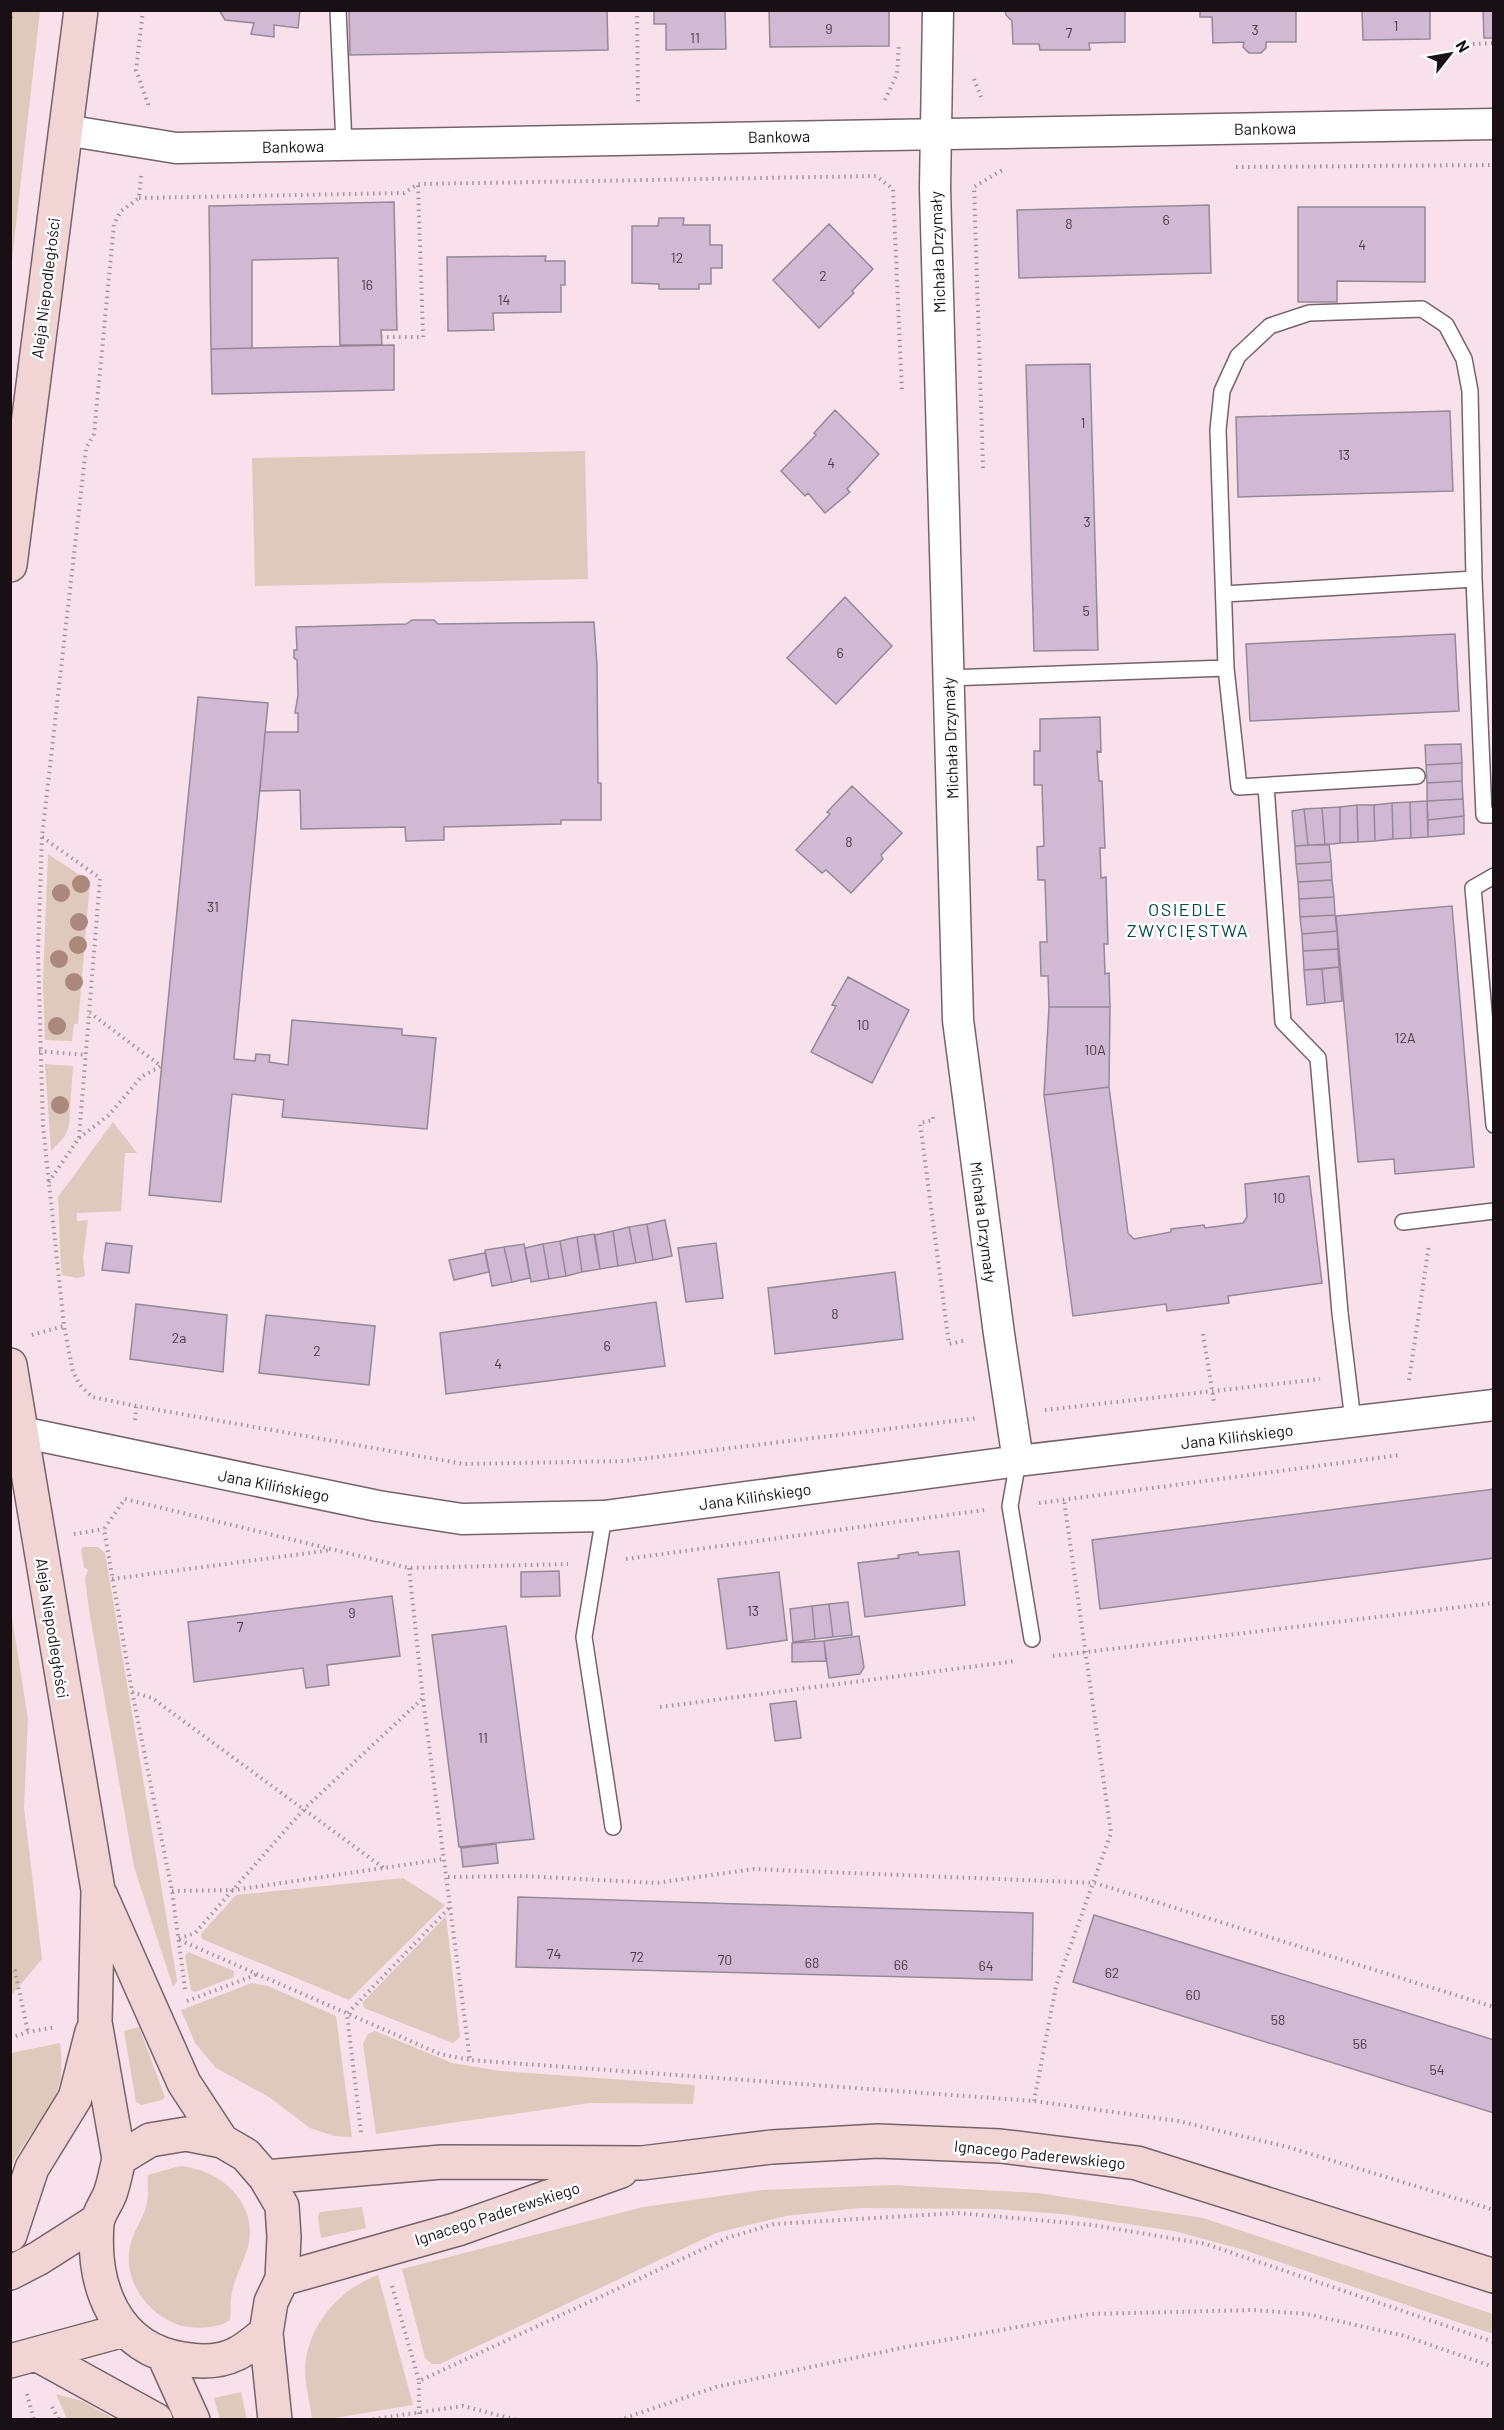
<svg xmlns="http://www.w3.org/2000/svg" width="1504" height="2430" font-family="Barlow,sans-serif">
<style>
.green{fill:#dfc9bc}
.building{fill:#d1b9d4;stroke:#968898;stroke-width:1.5}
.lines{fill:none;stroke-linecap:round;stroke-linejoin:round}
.lane-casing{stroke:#77626a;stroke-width:18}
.street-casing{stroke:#77626a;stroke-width:33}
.secondary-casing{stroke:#77626a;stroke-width:36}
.path{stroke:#a5939b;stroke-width:4;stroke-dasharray:1.5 4.5;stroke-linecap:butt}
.lane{stroke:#fff;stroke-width:15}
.street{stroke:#fff;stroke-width:30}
.secondary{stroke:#f0d5d4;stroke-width:33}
.tree{fill:#ab887c}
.labels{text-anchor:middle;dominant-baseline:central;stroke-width:5;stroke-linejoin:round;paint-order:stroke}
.number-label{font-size:14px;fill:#463a44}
.street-label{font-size:16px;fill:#181014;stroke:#fff}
.neighbourhood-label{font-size:18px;letter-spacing:1.5px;fill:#05474c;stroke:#fff}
</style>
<rect width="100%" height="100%" fill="#f9e1eb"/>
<!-- green -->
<path class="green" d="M11,10l29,1 -29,258 -1,-258z
M585,451l3,128 -333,7 -3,-128z
M48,854l42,28 -12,142h-4l-2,17 -27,-1 -2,-59z
M45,1064l28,2 -4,60 -4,10 -14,15z
M113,1122l24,31h-12l-4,58 -44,2v8l11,-1 -5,38 2,18 -8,2 -15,-3c-3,-27 -2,-51 -4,-78z
M84,1547h14l7,6 71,421 1,7 -4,6 -39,-120 -45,-257 -4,-32 3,-8 -4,-3 -3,-18z
M11,1611l17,108 -4,89 18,151 -31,37z
M403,1878l42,27 -96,95 -147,-61 -1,-5 35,-39z
M446,1916l14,121 -7,6 -89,-35 -1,-6z
M188,1952l46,19v6l-39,15 -4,-2 -6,-34z
M252,1983l16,3 68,30 16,121 -18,-1 -24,-8 -41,-31 -53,-29 -21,-25 -14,-33z
M139,2027l26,70 -3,3 -21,5 -5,-3 -12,-71z
M375,2031l77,32 49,8 194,14 -2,19 -103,-1 -214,31 -13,-90 5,-10z
M60,2043c9,64 -24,73 -49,124v-114z
M180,2166c35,3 71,29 70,68 -1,21 -14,38 -18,58 -2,9 -1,18 -2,28 -13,9 -39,10 -54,4 -30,-12 -53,-44 -46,-78 3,-15 14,-28 17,-43 2,-10 0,-18 1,-28z
M893,2185l145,8 165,25 290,96v20l-252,-85 -67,-18 -112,-17 -67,-5 -135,-1 -74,8 -70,17 -276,131h-8l-7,-6 -23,-89 241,-62 119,-17z
M362,2207l4,21 -45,10 -3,-21 2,-5z
M378,2275l35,130 -84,14h-17c-2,-16 -7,-34 -7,-50 2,-43 34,-80 73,-94z
M241,2392l6,27h-27l-6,-21z
M56,2394l26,7 32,18h-47z"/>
<!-- building -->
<path class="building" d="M219,10h81l-2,18 -24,-3v12l-23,-3 3,-11 -29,-3z
M349,10h258l1,40 -258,5z
M654,10h71l1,39 -60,1v-26h-12z
M769,10h120v36l-119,1z
M1005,10h120v32l-36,1 1,7h-50l-1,-6h-26l-1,-23 -6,-6z
M1200,10h96v32h-30v6l-5,5h-12l-6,-6 1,-5 -31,1 -1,-26h-12z
M1362,10h68v29l-67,1z
M1483,10h11v28h-10z
M394,202l3,128h-16l1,15h-42l-2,-87 -86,2v88l-41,1 -2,-143z
M1209,205l2,68 -192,5 -2,-68z
M1298,207h127v75l-88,-1v21h-39z
M659,218h25l-1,7h27v20h12v23h-11v16h-12v5h-40v-5l-27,-1v-57h26z
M829,224l44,45 -21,22 2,2 -35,35 -46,-48z
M546,256l-1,5h20v24h-4v27l-68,1 1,17 -46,1 -1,-74z
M394,345v45l-182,4 -1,-45z
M1090,364l8,286 -64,1 -8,-286z
M835,410l44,44 -32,35 3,3 -25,21 -17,-20 -3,3 -24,-25 35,-36 -2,-2z
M1450,411l3,80 -215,6 -2,-80z
M845,597l47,49 -56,58 -49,-46z
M412,620h22l4,4 156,-2 3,43 1,118h3v37h-40v4l-117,3v13l-38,1 -1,-14 -104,2 -1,-39 -40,1 5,-59h33v-19h-3l3,-18 -1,-35 -3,-2v-8h3l-1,-23 110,-3z
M1455,634l4,77 -209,10 -4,-77z
M198,697l70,6 -34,356 21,2 1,-7 14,1 -1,7 19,3 4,-45 110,9v6l34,3 -9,91 -145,-12 2,-17 -52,-6 -11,108 -72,-7z
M1100,717l1,35 -4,-1 2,30h3l3,67h-5l1,30 5,-1 2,67h-4l1,30 4,-1 1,34h-61l-1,-31h-7l-1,-34h7l-2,-62h-7l-1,-33 7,-1 -2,-61h-8v-34h6v-32z
M1461,744l1,19 -36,2 -1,-20z
M1462,763v18l-35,2 -1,-18z
M1462,781l1,18 -36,2v-18z
M852,786l50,47 -21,22 2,4 -32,34 -25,-23 -4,3 -26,-23 34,-36 -3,-2z
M1463,799l1,17 -36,4 -1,-19z
M1427,801l1,36 -17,1 -1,-36z
M1410,802l1,36 -18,1 -1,-36z
M1392,803l1,36 -18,2 -1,-36z
M1357,805l1,37 -18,1v-36z
M1357,805h17l1,36 -17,1z
M1340,807v36l-15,2 -3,-37z
M1322,808l3,37h-17l-4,-36z
M1304,809l4,36 -13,1 -3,-35z
M1464,816v18l-36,3v-17z
M1329,844l2,18 -35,2 -1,-18z
M1331,862l1,18 -34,2 -2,-18z
M1332,880l2,17 -35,2 -1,-17z
M1334,897l1,18 -35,2 -1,-18z
M1452,906l22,261 -79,7 -1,-15 -36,3 -22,-246z
M1335,915l2,16 -35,3 -2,-17z
M1337,931l1,18 -35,2 -1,-17z
M1338,949l1,18 -35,3 -1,-19z
M1339,967l3,34 -17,2 -3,-34z
M1322,969l3,34 -18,2 -3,-35z
M848,977l61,33 -37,73 -61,-31 25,-46 -4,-1z
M1049,1007h61l-1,80 -65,8z
M1109,1087l19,146 6,6 37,-7v-3l33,-4 1,3 38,-5 4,-6 -2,-33 64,-8 13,107 -94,13 1,7 -62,8 -1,-7 -93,12 -29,-221z
M665,1220l7,36 -19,4 -6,-36z
M647,1224l6,36 -17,3 -7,-36z
M629,1227l7,36 -18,3 -5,-35z
M613,1231l5,35 -18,3 -5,-34z
M594,1234l6,35 -18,3 -5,-35z
M577,1237l5,35 -16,4 -6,-35z
M560,1241l6,35 -17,3 -6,-35z
M106,1243l26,3 -3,27 -27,-3z
M716,1243l7,55 -37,4 -8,-54z
M524,1244l6,34 -18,4 -8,-35z
M543,1244l6,35 -18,3 -6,-34z
M504,1247l8,35 -20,4 -7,-36z
M485,1253l4,19 -35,8 -5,-20z
M895,1272l8,67 -128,15 -7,-66z
M656,1302l9,64 -219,28 -6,-61z
M136,1304l91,11 -4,57 -93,-13z
M266,1315l109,11 -6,59 -110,-12z
M1494,1489v69l-394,51 -8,-69z
M959,1551l6,54 -100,12 -7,-54 41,-5 -1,-3 20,-3 1,3z
M559,1571l1,25 -39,1v-25z
M779,1572l8,68 -60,9 -9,-70z
M392,1596l8,60 -73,9 2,20 -23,3 -3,-20 -109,14 -6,-60z
M848,1602l4,33 -19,2 -4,-33z
M829,1604l4,33 -18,2 -3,-33z
M812,1606l3,33 -22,3 -3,-33z
M506,1626l28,213 -75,8 -27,-212z
M859,1636l5,31 -4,7 -31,4 -5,-37z
M824,1641l2,20 -34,1v-19z
M796,1701l5,37 -26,3 -5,-37z
M496,1844l2,19 -35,4 -2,-19z
M518,1897l515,16 -1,67 -516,-13z
M1094,1915l400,125v73l-421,-131z"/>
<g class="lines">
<defs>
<path id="lane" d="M338,10l6,135
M1224,594l250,-15
M1226,668l13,119 178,-11
M948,678l278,-10 -8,-238 4,-39 16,-35 32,-30 39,-13 113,-4 24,16 18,34 6,32 4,188 10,236h10
M1266,786l17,236 35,36 22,255 13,108
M1494,876l-21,12 21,237
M1403,1222l91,-11
M1018,1461l-8,45 22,133
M604,1516l-20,121 29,190"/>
<path id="street" d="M938,10l-3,178 23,832 41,314 19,127
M65,130l111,18 1318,-24
M21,1432l357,74 84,13 142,-3 414,-55 476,-56"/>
<path id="secondary" d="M10,565l71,-555
M10,1365l88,525 -3,132 24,137
M101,1896l83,187 38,58
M265,2177l177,-15 200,1 130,-16 106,-6 122,5 137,17 357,113
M10,2235l22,-67 43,-70 17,-66
M10,2273l29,-15 58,-37
M282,2279l176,-50 163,-58
M266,2333c-9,6 -19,16 -30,21 -16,8 -36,8 -53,5 -68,-10 -91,-73 -86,-135 1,-10 9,-20 13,-30 4,-11 6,-23 9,-35l31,-19 36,-6 36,7 24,14 19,22 17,29 2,31 -2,42 -11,23 -5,31 9,87
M38,2355l118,65
M164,2356l29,64
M10,2361l114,-31"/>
</defs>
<!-- lane casing -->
<use href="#lane" class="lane-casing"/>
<!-- street casing -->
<use href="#street" class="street-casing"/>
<!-- secondary casing -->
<use href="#secondary" class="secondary-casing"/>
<!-- path -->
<path class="path" d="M143,10l-7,60 12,34 -1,5
M637,10l1,94
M10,24l2,-14
M1473,44l21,-1
M974,79l7,18
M885,100l12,-26 2,-30
M1236,167l258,-2
M141,176l-2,22 -18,13 -7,13 -20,210 -8,14 -44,389 -4,116 5,173 21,200 9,46 7,13 12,12 44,9 328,58 160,-3 354,-43
M139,198l265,-5 14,-9 458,-8 17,13 9,204
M381,337h42l-5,-152
M983,468l-9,-281 30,-18
M42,837l58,41 -21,260 -31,45
M39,1051l47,4
M933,1117v3l-13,3 29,221 17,-4
M79,1138l30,-23 32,-38 20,-11 -71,-53
M1203,1334l11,68
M32,1335l32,-9
M1409,1380l20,-135
M1045,1410l275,-31
M135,1420l1,-14
M1039,1503l361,-48
M74,1534l30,-5
M626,1559l358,-49
M409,1568l14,131 47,361 564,41 144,20 110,26 206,63
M112,1579l220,-29
M1053,1656l441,-53
M132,1692l20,6 233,171
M422,1699l-118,110 -109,124 -18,6 263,115 30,6
M660,1707l356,-46
M448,1877l76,-1 132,7 98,-14 341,14 399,124
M172,1891l62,-1 210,-31
M10,1966l5,5 13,61
M185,1989l-13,-98 -40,-200 -28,-162 21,-30 284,69 159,-4
M187,2001l71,-27
M10,2038l18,-6 28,-5
M1034,2101l22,-115 55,-153 -47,-333
M361,2132l-14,-118 103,-107
M392,2286l27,95
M27,2394l7,26
M52,2407l7,13
M367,2420l96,-14 54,14
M419,2420v-39l308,-143 47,-14 184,-11 135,12 113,19 288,98
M619,2420l97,-33 190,-40 184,-33 163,-4 54,4 98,22 89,31"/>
<!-- lane -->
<use href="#lane" class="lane"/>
<!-- street -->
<use href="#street" class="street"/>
<!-- secondary -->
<use href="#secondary" class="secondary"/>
</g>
<!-- trees -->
<g class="tree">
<circle cx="81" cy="884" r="9"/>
<circle cx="61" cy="893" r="9"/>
<circle cx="79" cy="922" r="9"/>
<circle cx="78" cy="945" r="9"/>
<circle cx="59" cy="959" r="9"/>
<circle cx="74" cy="982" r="9"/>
<circle cx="57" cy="1026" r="9"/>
<circle cx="60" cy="1105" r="9"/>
</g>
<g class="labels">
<!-- number labels -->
<g class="number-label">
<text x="1396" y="25">1</text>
<text x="829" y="28">9</text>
<text x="1255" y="29">3</text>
<text x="1069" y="32">7</text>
<text x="695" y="37">11</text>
<text x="1166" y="219">6</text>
<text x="1069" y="223">8</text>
<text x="1362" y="244">4</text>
<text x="677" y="257">12</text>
<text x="823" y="275">2</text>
<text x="367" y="284">16</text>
<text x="504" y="299">14</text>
<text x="1083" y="422">1</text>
<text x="1344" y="454">13</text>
<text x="831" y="462">4</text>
<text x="1087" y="521">3</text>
<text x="1086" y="610">5</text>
<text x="840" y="652">6</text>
<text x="849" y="841">8</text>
<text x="213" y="906">31</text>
<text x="863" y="1024">10</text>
<text x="1405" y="1037">12A</text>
<text x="1095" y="1049">10A</text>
<text x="1279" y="1197">10</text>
<text x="835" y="1313">8</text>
<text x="179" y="1337">2a</text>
<text x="607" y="1345">6</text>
<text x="317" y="1350">2</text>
<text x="498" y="1363">4</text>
<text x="753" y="1610">13</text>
<text x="352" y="1612">9</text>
<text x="240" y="1626">7</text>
<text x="483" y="1737">11</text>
<text x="554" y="1953">74</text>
<text x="637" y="1956">72</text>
<text x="725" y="1959">70</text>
<text x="812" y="1962">68</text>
<text x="901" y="1964">66</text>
<text x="986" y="1965">64</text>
<text x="1112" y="1972">62</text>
<text x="1193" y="1994">60</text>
<text x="1278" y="2019">58</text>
<text x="1360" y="2043">56</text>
<text x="1437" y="2069">54</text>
</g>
<!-- street labels -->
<g class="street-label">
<text transform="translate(1265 128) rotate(-1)">Bankowa</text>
<text transform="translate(779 136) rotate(-1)">Bankowa</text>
<text transform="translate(293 146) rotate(-1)">Bankowa</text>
<text transform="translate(937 252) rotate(-92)">Michała Drzymały</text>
<text transform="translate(45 288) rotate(-83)">Aleja Niepodległości</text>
<text transform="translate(950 738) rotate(-92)">Michała Drzymały</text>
<text transform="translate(984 1222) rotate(83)">Michała Drzymały</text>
<text transform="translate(1237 1436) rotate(-7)">Jana Kilińskiego</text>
<text transform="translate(274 1485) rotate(11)">Jana Kilińskiego</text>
<text transform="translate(755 1496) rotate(-8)">Jana Kilińskiego</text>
<text transform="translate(53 1628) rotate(81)">Aleja Niepodległości</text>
<text transform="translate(1040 2154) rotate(6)">Ignacego Paderewskiego</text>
<text transform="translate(497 2213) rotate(-18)">Ignacego Paderewskiego</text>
</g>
<!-- neighbourhood labels -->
<g class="neighbourhood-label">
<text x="1188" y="909">OSIEDLE<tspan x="1188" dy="21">ZWYCIĘSTWA</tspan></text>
</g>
</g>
<!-- border -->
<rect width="1504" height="2430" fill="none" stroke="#181014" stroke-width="24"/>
<!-- north arrow -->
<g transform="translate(1450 54) rotate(59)" stroke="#ffffff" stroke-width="4.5" paint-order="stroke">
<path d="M0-4.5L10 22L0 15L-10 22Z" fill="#181014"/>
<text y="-9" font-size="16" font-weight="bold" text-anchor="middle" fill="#181014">N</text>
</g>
</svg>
